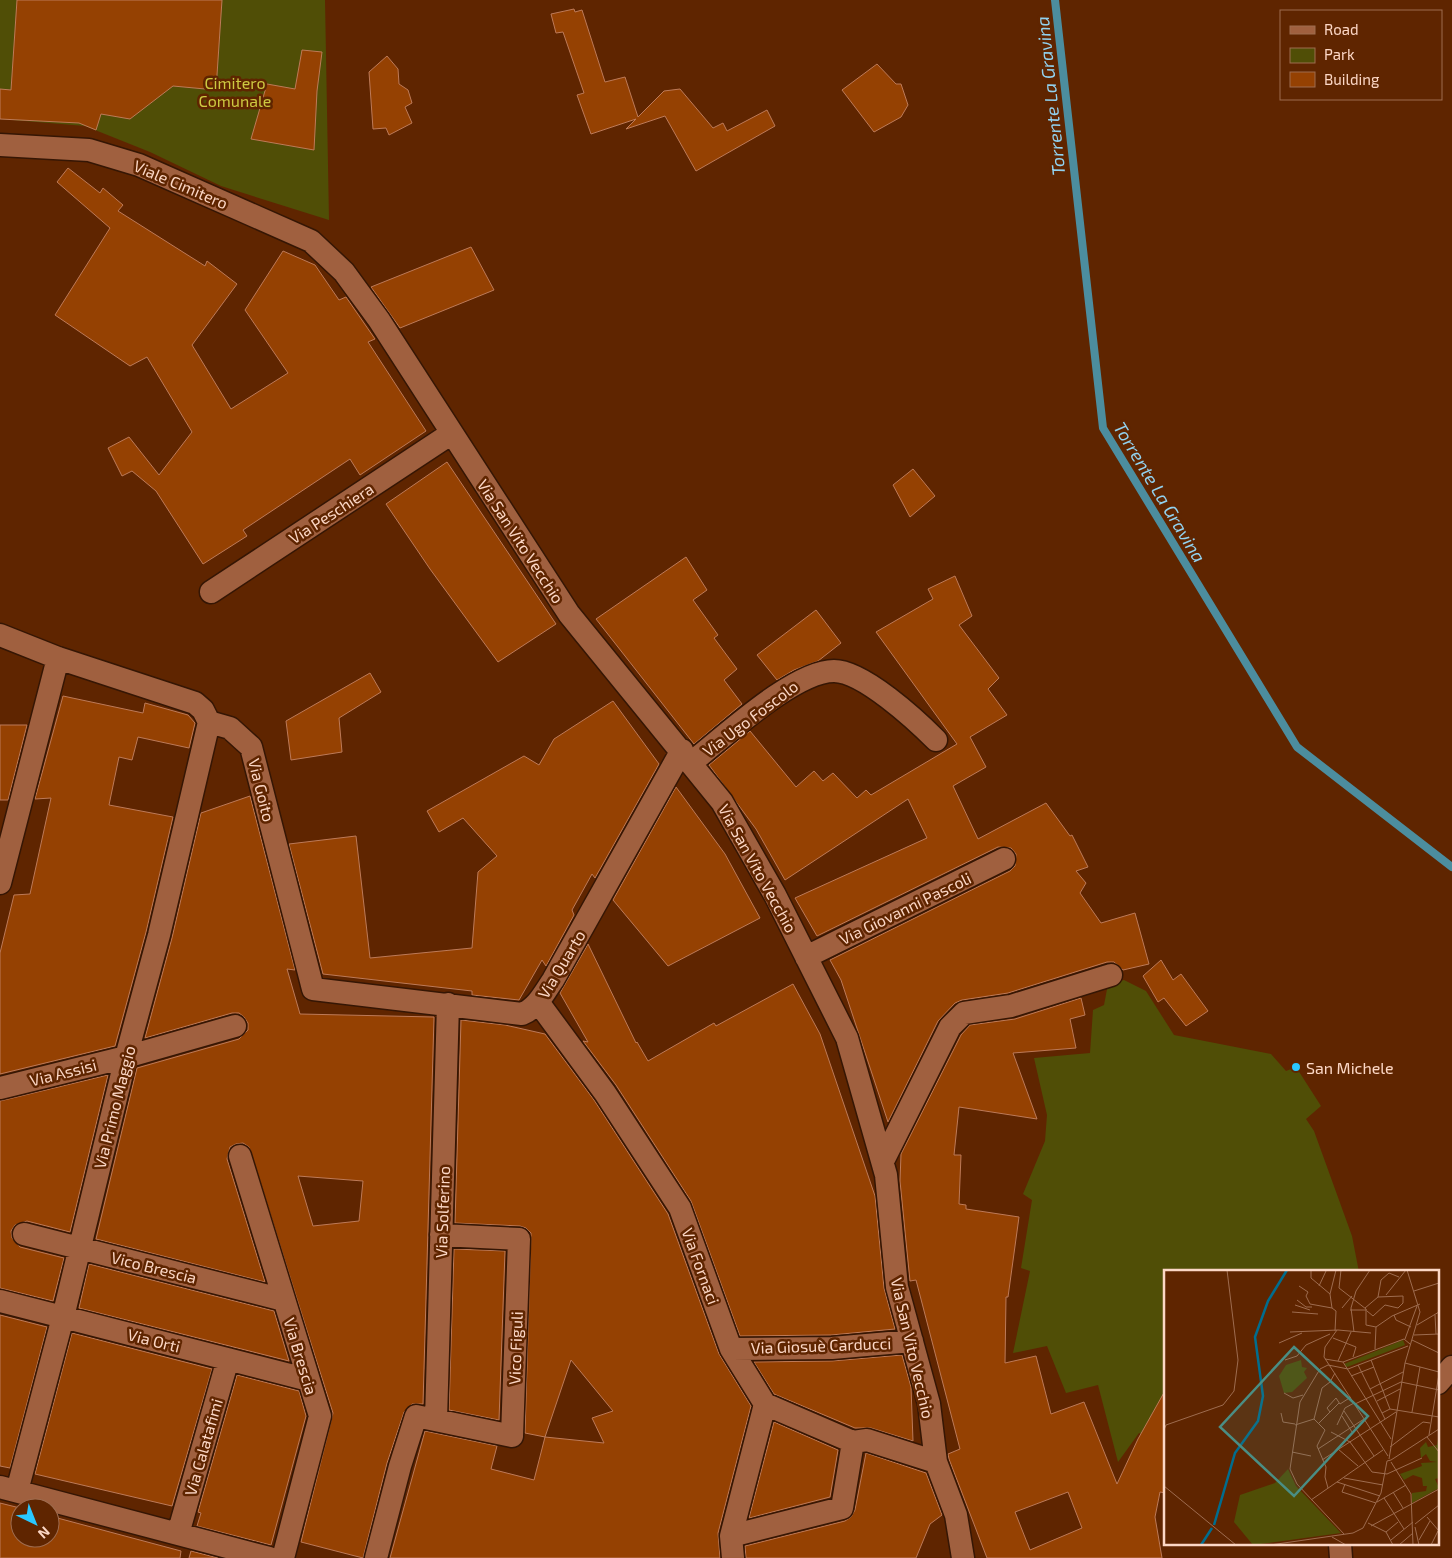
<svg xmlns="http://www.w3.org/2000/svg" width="1452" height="1558" font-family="'Exo 2',sans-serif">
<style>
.green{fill:#504e06}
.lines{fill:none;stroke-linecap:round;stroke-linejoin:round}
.stream{stroke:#4c8d9e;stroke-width:8}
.building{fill:#954102;stroke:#bd7a58;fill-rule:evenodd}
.minor-casing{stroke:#351604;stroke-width:25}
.minor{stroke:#a0603f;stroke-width:22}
.poi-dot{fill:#29c8ff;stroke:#5f2500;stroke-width:2}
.labels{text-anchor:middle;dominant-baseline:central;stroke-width:5;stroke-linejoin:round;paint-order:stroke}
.park-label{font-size:16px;fill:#cdc941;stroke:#5f2500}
.street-label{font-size:16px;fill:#fcd7c5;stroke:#5f2500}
.poi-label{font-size:16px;fill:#fcd7c5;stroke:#5f2500;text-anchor:start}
.water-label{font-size:18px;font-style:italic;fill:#92d2ef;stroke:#5f2500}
.inset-river{fill:none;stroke:#006d8e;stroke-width:2.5}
.inset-road{fill:none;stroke:#9e6c4f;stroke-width:1}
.view{fill:#4a8e84;fill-opacity:0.15;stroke:#4a8e84;stroke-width:2.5}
.inset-edge{fill:none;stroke:#fcd7c5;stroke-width:2.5}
</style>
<rect width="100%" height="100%" fill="#5f2500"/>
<!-- green -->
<path class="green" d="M0,0h325l4,220 -108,-34 -71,-34 -65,-26 -85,-7z
M1124,980l22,11 28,44 97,19 15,17 10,-4 25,39 -15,13 8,12 38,105 7,36h-193v166l-3,3 -24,-8 -21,29 -20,-77 -32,8 -19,-47 -34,7 17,-82 -9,-3 11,-68 -9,-6 22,-53 2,-26 -13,-57 56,-5 3,-43 11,-5 4,-21z"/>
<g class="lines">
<!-- stream -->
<path class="stream" d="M1055,0l48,428 194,319 155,120"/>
</g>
<!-- building -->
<path class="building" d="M17,0h205l-6,90 -43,-4 -43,33 -29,-5 -5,16 -17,-7 -79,-4v-30l11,1z
M574,9l1,3 7,-2 23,72 20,-5 13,40 26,-26 16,-2 33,39 10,-5 4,8 40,-21 8,16 -79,45 -31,-55 -39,13 10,-10 -45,15 -14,-39 7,-2 -21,-61 -7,1 -5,-19z
M302,50l20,2 -5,39 -3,59 -63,-11 16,-55 28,5z
M387,56l11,13 1,15 9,6 4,13 -7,4 7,16 -23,12 -3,-7 -13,1 -4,-57z
M877,64l19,20h5l7,21 -7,12 -27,15 -32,-42z
M68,168l32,25 3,-5 20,17 -5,6 87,55 2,-5 30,23 -45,61 39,64 57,-36 -43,-63 38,-59 32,14 24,35 7,-3 29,42 -7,3 58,89 -66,44 -10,-16 -107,71 4,6 -44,28 -47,-73 -24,-20 -10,5 -14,-28 21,-11 30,38 33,-43 -45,-75 -17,9 -75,-51 55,-87 -53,-46z
M471,247l23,43 -94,38 -29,-41z
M447,462l109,162 -58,38 -68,-93 -44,-65z
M913,469l22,27 -25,21 -17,-32z
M686,557l21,33 -14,10 25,35 -4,3 23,31 -13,11 18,24 -48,40 -98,-125z
M955,576l17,40 -13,9 40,53 -11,11 19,26 -37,22 16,30 -33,19 25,53 68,-36 24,33 2,-1 16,32 -12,4 10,12 -6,10 21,30 34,-10 14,51 -26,6 -9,-8h-7l-99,31 -46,7 -7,3 -17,18 -50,101 -47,-142 -11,-20 180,-89 5,-5 1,-12 -5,-6 -13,-1 -181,89 -22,-38 132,-60 -19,-39 -123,81 -29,-51 -47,-64 41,-34 46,56 18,-16 9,10 10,-8 24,25 9,-8 5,5 86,-51 -81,-112 57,-33 -5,-10z
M816,610l25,33 -23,18 -24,9 -17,10 -20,-25z
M370,673l11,19 -42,26 3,34 -51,8 -5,-39z
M63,696l80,17 2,-10 43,12 7,8 -6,25 -51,-11 -6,23 -13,-3 -10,48 64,12 -27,115 -31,114 -115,28v-121l14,-58 16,-1 21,-96 -16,1z
M613,701l46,63 -64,114 -3,-4 -20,36 2,5 -28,51 -4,-6 -23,40 -47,-5v-4l-149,-17 -34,-130 67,-8 14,122 102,-10 6,-76 19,-16 -34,-38 -24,14 -12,-21 97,-55 15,9 15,-26z
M0,725h27l-19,75h-8z
M676,787l49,67 35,64 -92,48 -55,-66z
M250,796l45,174 -8,-1 13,45 134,3 -11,387h-11l-8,8 -17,51 -24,95 -62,-16 32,-129 -84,-266 -6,-4 -7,1 -6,3 -3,12 38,123 -169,-43 41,-171 102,-29 9,-9v-7l-4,-6 -5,-4h-7l-87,25 27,-100 29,-125zM298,1176l65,5 -4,40 -46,5z
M588,944l48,99 1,-1 11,19 66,-38 2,3 77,-42 27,50 55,162 9,92 11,41 -64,6 -91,1 -49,-135 -75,-116 -33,-44 5,1 -28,-49z
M1161,960l12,20 8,-6 27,37 -22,15 -22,-28 -6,4 -15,-26z
M1081,998l4,17 -15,4 6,29 -63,5 24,66 -78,-12 -5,48h7l-2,49 7,1v4l53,8 -11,80h-2l-1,66 31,-7 15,58 33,-12 33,82 21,-45 28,-50v104l-6,-1 -5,25 7,41h-175l-38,-99 -1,-5 12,-5 -44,-169 -6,1 -10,-100 1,-27 60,-119 9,-10 45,-6zM1068,1492l14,36 -52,22 -15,-38z
M461,1020l44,5 40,9 49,66 74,114 51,140 32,52 -33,127 2,25h-330l35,-127 72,15 -6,23 43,11 11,-43 -20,-4 6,-200 -5,-5 -6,-2 -65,-3zM571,1360l42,51 -21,7 12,25 -59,-6z
M108,1075l-38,157 -43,-11 -12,4 -4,6 1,7 8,9 44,11 -11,43 -53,-13v-187z
M454,1249l51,2 -6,169 -50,-10z
M89,1264l185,47 15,50 -210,-53z
M0,1315l47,12 -37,141 -10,-2z
M72,1333l140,36 -40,137 -137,-32z
M902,1355l9,32 2,54 -42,-13h-16l-81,-34 -20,-32 78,-1z
M237,1375l62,16 7,25 -35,129 -74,-19 4,-13 -3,-1z
M774,1422l64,28 -8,47 -81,21z
M866,1453l60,20 16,42 -12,9 -14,34h-170l-1,-12 100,-25 6,-4 4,-7z
M0,1503l20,5v30h30v-22l131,35 -1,7h-180z
M191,1551l27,7h-29z"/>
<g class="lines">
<defs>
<path id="minor" d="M0,145l89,5 50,15 172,76 33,31 35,48 190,294 153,188 53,93 72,143 39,137 11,112 32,117 7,58 20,53 7,43
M211,592l241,-159
M0,635l58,23 137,45 8,7 6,12 21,6 21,19 62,242 209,25c15,-6 22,-21 31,-34l129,-230
M692,762c32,-25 102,-91 142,-91 29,0 82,49 102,69
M0,883l58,-225
M806,957l198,-98
M538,1002l67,91 75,115 51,141 34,55 -34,132 2,22
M0,1088l126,-31 109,-31
M240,1156l80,260 -37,142
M883,1161l67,-134 14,-14 47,-7 100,-31
M24,1234l260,66
M0,1301l309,79
M731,1349l101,-1 80,-7
M1438,1383l14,-16
M765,1404l88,38 14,-2 69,22
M436,1420l12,-416
M0,1487l269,71
M17,1491l46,-174 63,-260 33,-122 50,-213
M178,1534l50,-175
M731,1536l111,-28 11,-66
M1340,1544l1,14
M376,1558l24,-92 16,-50 96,20 7,-197 -78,-4"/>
</defs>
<!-- minor casing -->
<use href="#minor" class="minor-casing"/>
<!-- minor -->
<use href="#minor" class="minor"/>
</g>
<!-- markers -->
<circle class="poi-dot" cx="1296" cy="1067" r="5"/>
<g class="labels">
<!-- park labels -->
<g class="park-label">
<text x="235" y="82">Cimitero<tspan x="235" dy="18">Comunale</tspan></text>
</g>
<!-- street labels -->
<g class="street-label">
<text transform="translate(181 184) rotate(23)">Viale Cimitero</text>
<text transform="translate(331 513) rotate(-33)">Via Peschiera</text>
<text transform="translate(521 541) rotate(57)">Via San Vito Vecchio</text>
<text transform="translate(750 718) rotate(-37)">Via Ugo Foscolo</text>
<text transform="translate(262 790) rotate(76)">Via Goito</text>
<text transform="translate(758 868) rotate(61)">Via San Vito Vecchio</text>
<text transform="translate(905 908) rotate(-26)">Via Giovanni Pascoli</text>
<text transform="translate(561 964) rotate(-59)">Via Quarto</text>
<text transform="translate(63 1072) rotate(-14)">Via Assisi</text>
<text transform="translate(114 1107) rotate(-76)">Via Primo Maggio</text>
<text transform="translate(442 1212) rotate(-88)">Via Solferino</text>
<text transform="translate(701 1266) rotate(70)">Via Fornaci</text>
<text transform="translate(154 1267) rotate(14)">Vico Brescia</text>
<text transform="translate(154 1340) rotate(14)">Via Orti</text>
<text transform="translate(821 1345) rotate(-2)">Via Giosuè Carducci</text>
<text transform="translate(515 1348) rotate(-88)">Vico Figuli</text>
<text transform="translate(913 1348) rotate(77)">Via San Vito Vecchio</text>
<text transform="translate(301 1356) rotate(73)">Via Brescia</text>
<text transform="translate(203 1447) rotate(-74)">Via Calatafimi</text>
</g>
<!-- poi labels -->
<g class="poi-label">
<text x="1306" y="1067">San Michele</text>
</g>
<!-- water labels -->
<g class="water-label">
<text transform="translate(1050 96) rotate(-96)">Torrente La Gravina</text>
<text transform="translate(1160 492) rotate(59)">Torrente La Gravina</text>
</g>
</g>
<!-- overview -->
<g transform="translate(1164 1270)">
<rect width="275" height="275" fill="#5f2500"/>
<path d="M239,70l2,5 -58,22 -3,-3zM137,90l1,7 5,1 -3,4 3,6 -15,14 -8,1 -5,-17 7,-11zM274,169l1,39 -4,1 4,9 -27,15v-10l14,-2 1,-5h-4l-1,-8 -9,-3 -9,5 -4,-6 22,-8 -1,-3 16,-1 -7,-1 -4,-7 -5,4 -1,-10 6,-6 2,5 9,-2zM124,199l8,17 45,47 -88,12 -19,-23 6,-27 35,-12z" fill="#504e06"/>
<path class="inset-river" d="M50,255l21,-72 23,-32 5,-25 -8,-59 13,-36 19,-31M37,275l11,-17"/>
<path class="inset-road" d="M147,0v8l19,16M172,0l-6,24 2,14 4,3M177,0l-2,18 27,21v16l10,2 -1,22M217,10l8,-7 10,4M135,16l9,6 -2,4 4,8 22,4M155,16l7,-15M250,21l25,-8M222,25l20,-25M214,27l3,-17M133,30l9,7h6M131,35l15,5M178,38l10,-12M201,38l13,-11 25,-1v7l-5,5 -13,-3M186,40h17M203,41l6,5 12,-11M128,42l26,2M230,45l2,5 15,7M271,45l1,19M253,55l22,-13M212,57l16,-11 28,-12M173,60l-12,17 -1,10 64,99M171,61l1,-20M126,62l48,-2 33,3M190,62l-3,-24 5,-17 14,-21M250,65l25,-1M169,68l23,9 -3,10M241,69l12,-33M248,70l27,13M115,73l23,-10M161,89l18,3M121,90l12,-4 9,-11 24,-11M207,90l19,49M174,91l13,-29M179,92l48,77M179,92l61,-23 6,5M241,93l34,9M194,95l27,54M187,106l23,-9M206,119l33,-17M120,123l9,5 10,-3M213,131l23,-12M191,134l46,-22 38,8M180,141l30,45M166,142l-3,-4 9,-10 4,6 11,-7M248,142l8,-45M117,143l2,9 12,2M218,143l8,-4 49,8M178,146l10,16M150,149l11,11 -8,16 9,21 -1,10 3,11M150,149l8,-31 8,-6 5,-9M155,153l20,-20M131,155l19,-6M173,155l8,-17 9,-5M0,160l2,-5 57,-20 11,-14 4,-31 -11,-90M167,162l19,10 22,30 15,2 35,-16M265,165l10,-61M263,167l12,15M226,177l33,-25 7,1M154,179l46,-30M174,179l20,17M128,182l19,4M225,189l16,-96 15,-51 -13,-42M158,190l74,-48M227,190l48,-31M227,192l20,32 2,51M180,208l39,7M173,212l43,14M181,214l-3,8 34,11M0,216l72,59M229,222l10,16M220,228l20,31M147,230l72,-50M213,232l29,-17M263,247l12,14M204,253l18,9 7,13M251,254l24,-19M207,256l68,-37M251,257l4,18M222,262l12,-10M180,264l-47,-50 -7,-15 10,-67 20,-33 8,-4 20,4 60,-23M168,267l14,8M227,270l22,-18M255,270l11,-19M106,275l83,-12 10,-5 18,-35 6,-32 4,-1M235,275l14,-12M267,275l7,-14"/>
<path class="view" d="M130,77l74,69 -74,80 -74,-69z"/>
<rect width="275" height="275" class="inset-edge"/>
</g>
<!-- legend -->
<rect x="1280" y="10" width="162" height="90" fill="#5f2500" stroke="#9e6c4f"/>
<rect x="1290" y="26" width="25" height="8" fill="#a0603f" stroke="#9e6c4f"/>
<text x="1324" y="35" font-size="15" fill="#fcd7c5">Road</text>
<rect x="1290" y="48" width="25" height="15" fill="#504e06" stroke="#9e6c4f"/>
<text x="1324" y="60" font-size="15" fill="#fcd7c5">Park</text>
<rect x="1290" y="72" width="25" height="15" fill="#954102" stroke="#9e6c4f"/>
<text x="1324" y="85" font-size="15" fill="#fcd7c5">Building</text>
<!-- north arrow -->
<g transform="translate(35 1523) rotate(137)"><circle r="24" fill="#5f2500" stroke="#9e6c4f"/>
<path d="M0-4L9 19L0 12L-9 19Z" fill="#29c8ff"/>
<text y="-8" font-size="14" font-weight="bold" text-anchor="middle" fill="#fcd7c5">N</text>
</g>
</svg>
